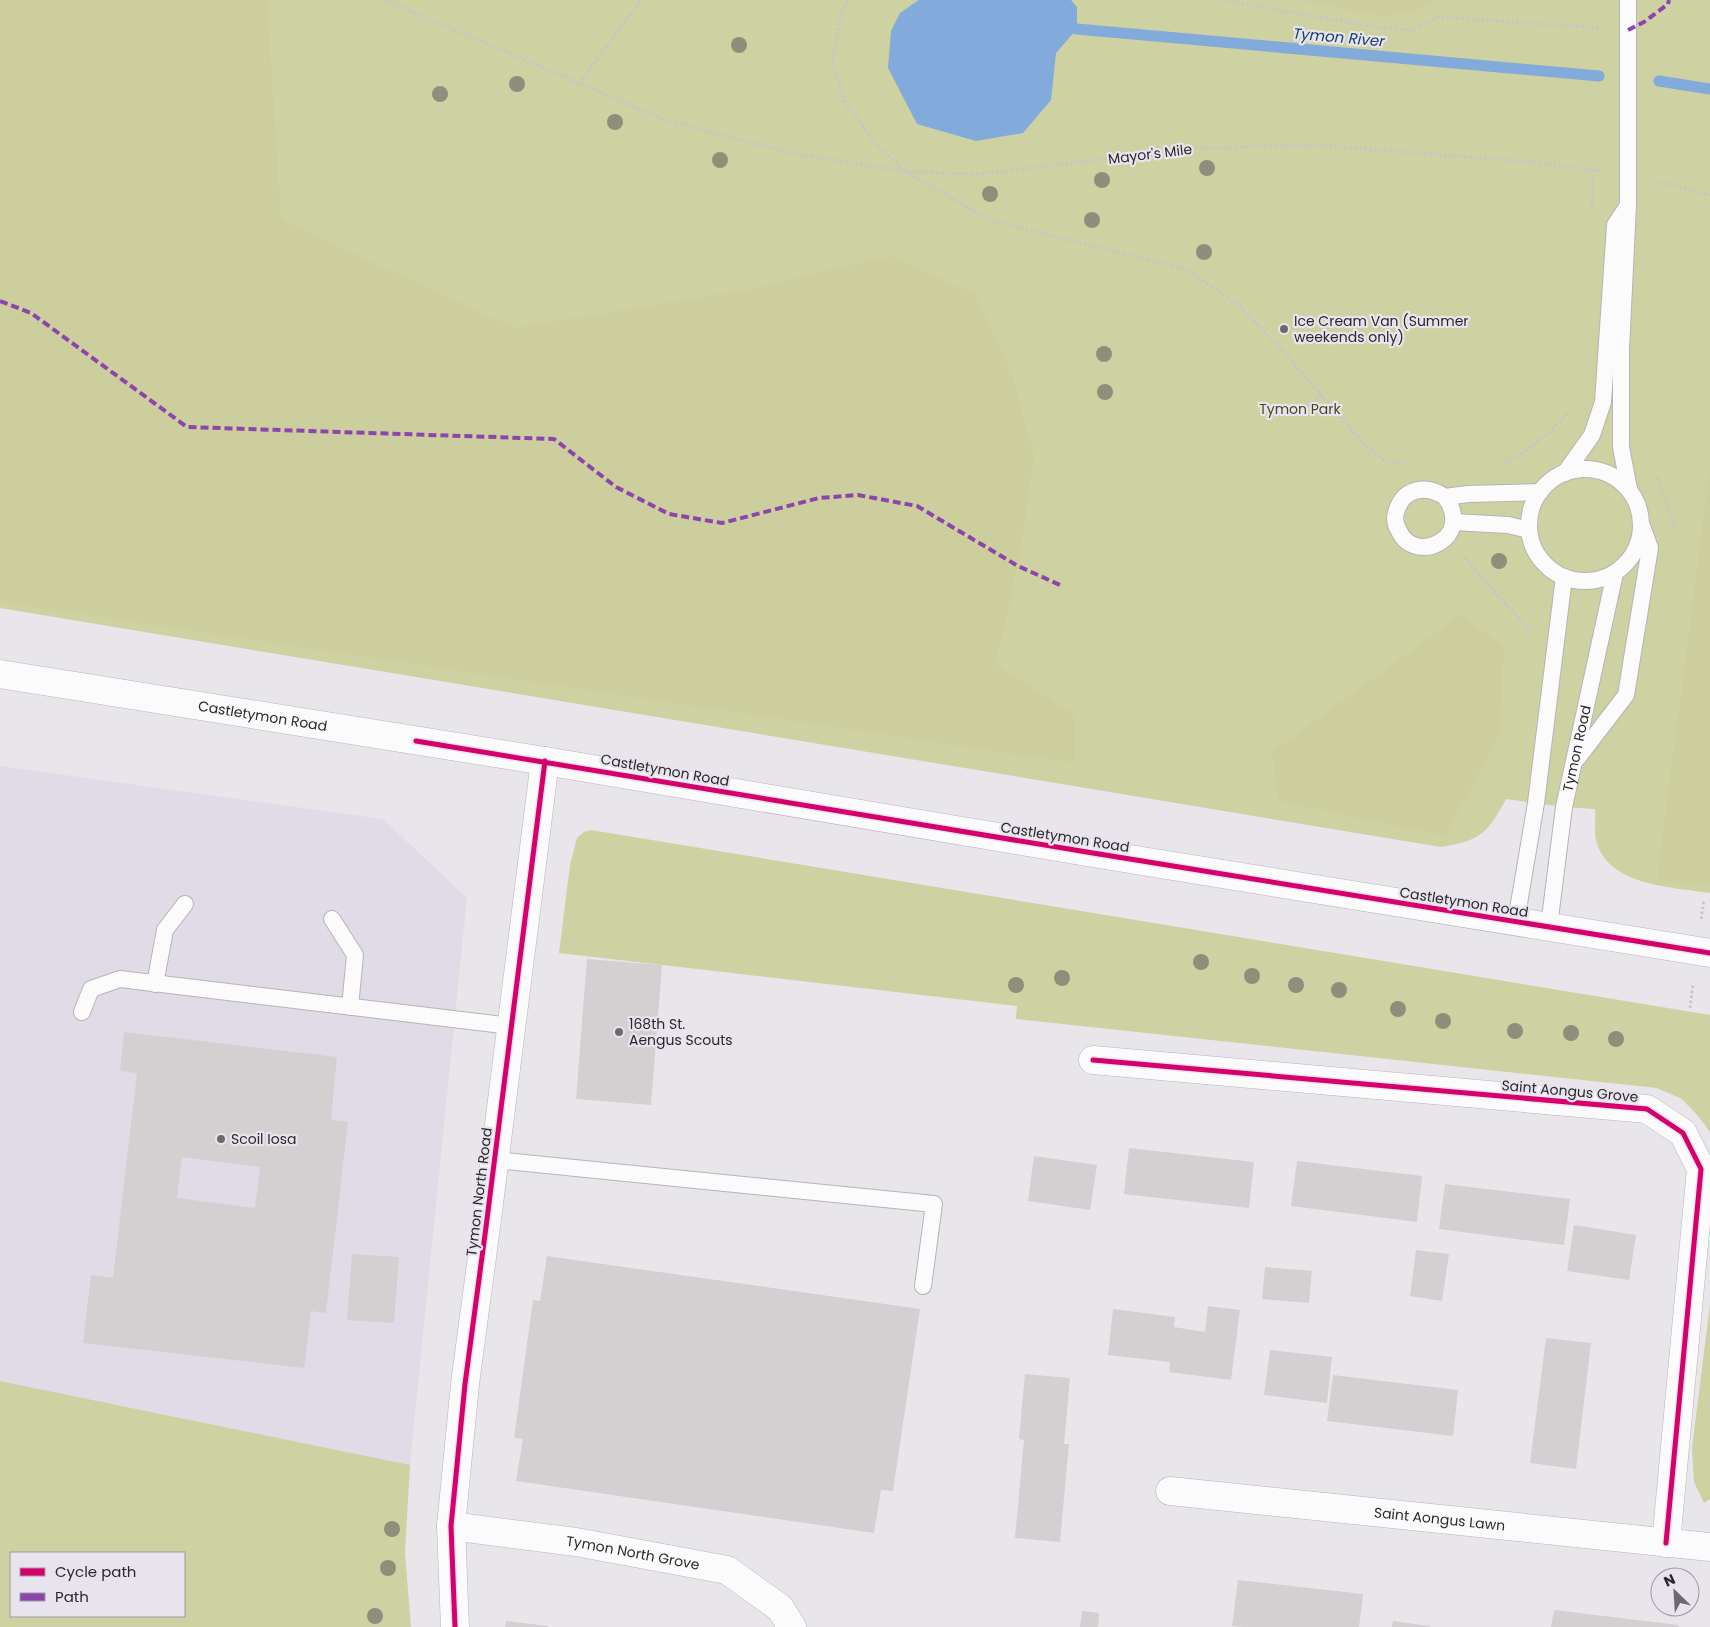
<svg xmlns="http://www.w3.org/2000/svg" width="1710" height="1627" font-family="Poppins,sans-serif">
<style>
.built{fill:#e1dbe7}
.green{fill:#ced1a1;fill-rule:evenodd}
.forest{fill:#cccf9d}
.water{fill:#82aadb}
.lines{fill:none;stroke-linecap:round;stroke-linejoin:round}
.stream{stroke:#82aadb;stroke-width:11}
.building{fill:#d3d0d1;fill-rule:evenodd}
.service-casing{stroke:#b6b4b8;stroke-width:18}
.minor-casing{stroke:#b6b4b8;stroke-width:29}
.tertiary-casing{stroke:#b6b4b8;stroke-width:29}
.path{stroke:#c6c5c7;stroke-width:3;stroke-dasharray:2.5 2.5;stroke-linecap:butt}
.service{stroke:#fcfbfc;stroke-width:16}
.minor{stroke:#fcfbfc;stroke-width:28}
.tertiary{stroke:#fcfbfc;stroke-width:28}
.quiet{stroke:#8e44ad;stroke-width:4;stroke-dasharray:8 4;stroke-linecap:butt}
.cycleway-casing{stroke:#e8e4ed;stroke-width:8}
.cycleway{stroke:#d6006c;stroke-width:5}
.tree{fill:#8e8f7b}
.poi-dot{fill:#6c6a6f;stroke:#e8e4ed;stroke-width:2}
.labels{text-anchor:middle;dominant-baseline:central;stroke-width:4.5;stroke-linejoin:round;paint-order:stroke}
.street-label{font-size:14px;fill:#2a282c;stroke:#e8e4ed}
.poi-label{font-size:14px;fill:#2a282c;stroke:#e8e4ed;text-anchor:start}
.park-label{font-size:14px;fill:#454820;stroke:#e8e4ed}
.water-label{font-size:15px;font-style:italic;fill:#163e6b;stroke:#e8e4ed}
</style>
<rect width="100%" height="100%" fill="#e8e6eb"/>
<!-- built -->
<path class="built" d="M0,766l383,53 84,79 -57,567 -410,-84z"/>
<!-- green -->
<path class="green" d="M0,0h1710v893c-38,-6 -103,-7 -114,-53 -2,-10 0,-21 -1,-31l-31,-2 -58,-8c-18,34 -26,42 -65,48l-1441,-239z
M591,830l1119,185v117l-12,-16 -16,-17 -25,-11 -641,-69 1,-13 -458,-53 11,-88 7,-27 7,-6z
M1710,1304v195l-6,4 -10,-21 -2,-34z
M0,1381l410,84 -5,88 6,74h-411zM11,1553h173v63h-173z"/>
<!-- forest -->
<path class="forest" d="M0,0h267l14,220 234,108 236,-39 139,-33 85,38 37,81 22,80 -16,111 -23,98 80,51v48l-1075,-161z
M1300,0h136l-25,13 -31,3z
M1710,469v418l-53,-8z
M1462,614l42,34 -5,86 -53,102 -168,-35 -6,-49z"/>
<!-- water -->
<path class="water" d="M919,0h152l6,7v22l-21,24 -5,47 -28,33 -47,8 -59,-17 -29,-56 3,-37 9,-18z"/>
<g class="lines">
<!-- stream -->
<path class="stream" d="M1063,26l14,3 522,47
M1659,81l51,8"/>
</g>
<!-- building -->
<path class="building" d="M587,959l75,6 -11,140 -75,-6z
M124,1032l213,25 -6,63 17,2 -22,191 -15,-2 -7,57 -221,-25 8,-68 22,3 24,-205 -17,-2zM182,1157l78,10 -5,41 -78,-10z
M1129,1148l125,14 -5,46 -125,-14z
M1034,1156l63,9 -7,45 -62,-9z
M1297,1161l125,15 -5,46 -126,-16z
M1445,1184l125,15 -6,46 -125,-16z
M1574,1225l62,10 -7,45 -62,-9z
M1416,1250l33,4 -7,47 -32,-5z
M352,1254l47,3 -5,66 -47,-3z
M547,1256l373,53 -27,182 -12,-1 -7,43 -358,-52 7,-42 -9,-1 19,-138 7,1z
M1265,1267l47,4 -3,32 -47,-4z
M1208,1306l32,4 -9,70 -62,-8 1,-10 -62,-7 5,-46 62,8 -1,10 31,5z
M1546,1338l45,5 -15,126 -46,-6z
M1270,1350l62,7 -5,46 -63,-8z
M1025,1374l45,4 -6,66h5l-9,98 -45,-4 9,-98 -5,-1z
M1333,1375l125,15 -5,46 -126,-15z
M1238,1580l125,14 -4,33h-115l-12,-1z
M1554,1610l125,15 -1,2h-127z
M1082,1611l17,2 -1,14h-18z
M506,1621l42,5v1h-43z
M1393,1621l37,5v1h-38z"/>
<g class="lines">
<defs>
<g id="service">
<path d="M1628,0v205l-7,144v98l8,42"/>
<circle cx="1585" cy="525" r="56"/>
<path d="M1565,473l27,-38 11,-33 12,-177 12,-18"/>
<path d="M1445,497c30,41 -30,69 -46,34 -3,-5 -5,-12 -3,-18 6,-25 30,-29 49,-16l23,-3 72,-2"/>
<path d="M1453,522l55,3 21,5"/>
<path d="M1577,759l49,-64 24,-147 -8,-22"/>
<path d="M332,919l23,36 -5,52"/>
<path d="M1516,921l20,-118 28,-226"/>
<path id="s1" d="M1549,926l15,-119 51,-234"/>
<path d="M155,984l10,-54 20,-26"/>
<path d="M82,1012l9,-23 29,-10 391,47"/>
<path d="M495,1160l439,44 -11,82"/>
</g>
<g id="minor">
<path d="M1093,1060l554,49 36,24 18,36 -35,374"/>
<path id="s2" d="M1170,1491l540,56"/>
<path id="s3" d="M451,1526l125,16 151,28 53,38 12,19"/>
<path d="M455,1627l-4,-101 14,-142 21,-157 59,-466"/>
</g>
<g id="tertiary">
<path id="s4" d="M0,674l545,87 554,93 611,99"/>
</g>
</defs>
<!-- service casing -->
<use href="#service" class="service-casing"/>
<!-- minor casing -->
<use href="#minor" class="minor-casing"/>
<!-- tertiary casing -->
<use href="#tertiary" class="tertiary-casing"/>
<!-- path -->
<path class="path" d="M385,0l280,120 122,32 119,20 84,48 196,49 51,35 44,45 83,95 21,17 21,3
M848,0l-6,10 -10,52 15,43 30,40 29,27 73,2 218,-26 116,-3 220,17 69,9
M1222,0l153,27 36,3 27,-13 163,11
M579,84l62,-84
M1655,181l55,14
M1592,208l1,-39
M1304,409l18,-15
M1503,464c27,-15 44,-28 65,-51
M1657,478l17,46v5
M1465,557l28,34 33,35 3,6
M1701,919l3,-19
M1690,1008l3,-24"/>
<!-- service -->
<use href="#service" class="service"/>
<!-- minor -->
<use href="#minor" class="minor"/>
<!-- tertiary -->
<use href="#tertiary" class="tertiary"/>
<!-- quiet -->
<path class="quiet" d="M1628,30l16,-8 24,-18 1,-4
M0,301l31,12 156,114 367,12 62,48 53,27 53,9 97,-25 39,-3 59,11 101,60 42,19"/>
<defs>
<path id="cycleway" d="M416,741l683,113 611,99
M1093,1060l554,49 36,24 18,36 -35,374
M455,1627l-4,-101 14,-142 21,-157 59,-466"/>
</defs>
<!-- cycleway casing -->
<use href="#cycleway" class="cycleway-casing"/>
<!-- cycleway -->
<use href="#cycleway" class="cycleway"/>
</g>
<!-- trees -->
<g class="tree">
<circle cx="739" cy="45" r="8"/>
<circle cx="517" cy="84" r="8"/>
<circle cx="440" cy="94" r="8"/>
<circle cx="615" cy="122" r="8"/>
<circle cx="720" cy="160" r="8"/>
<circle cx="1207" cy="168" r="8"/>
<circle cx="1102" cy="180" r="8"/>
<circle cx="990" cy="194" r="8"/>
<circle cx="1092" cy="220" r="8"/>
<circle cx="1204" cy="252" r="8"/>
<circle cx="1104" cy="354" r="8"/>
<circle cx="1105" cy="392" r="8"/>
<circle cx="1499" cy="561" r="8"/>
<circle cx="1201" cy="962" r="8"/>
<circle cx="1252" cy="976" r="8"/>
<circle cx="1062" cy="978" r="8"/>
<circle cx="1016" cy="985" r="8"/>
<circle cx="1296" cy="985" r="8"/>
<circle cx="1339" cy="990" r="8"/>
<circle cx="1398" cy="1009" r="8"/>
<circle cx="1443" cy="1021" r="8"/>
<circle cx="1515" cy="1031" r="8"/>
<circle cx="1571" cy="1033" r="8"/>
<circle cx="1616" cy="1039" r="8"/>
<circle cx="392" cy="1529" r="8"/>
<circle cx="388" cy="1568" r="8"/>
<circle cx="375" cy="1616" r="8"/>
</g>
<!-- markers -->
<g class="poi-dot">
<circle cx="1284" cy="329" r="5"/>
<circle cx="619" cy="1032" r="5"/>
<circle cx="221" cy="1139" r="5"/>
</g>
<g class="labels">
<!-- street labels -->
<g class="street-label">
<text transform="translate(1150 154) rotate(-7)">Mayor's Mile</text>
<text stroke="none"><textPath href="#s4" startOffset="266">Castletymon Road</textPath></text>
<text stroke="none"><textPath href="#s1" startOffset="180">Tymon Road</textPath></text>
<text transform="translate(665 770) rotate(10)">Castletymon Road</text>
<text transform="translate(1065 837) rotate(9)">Castletymon Road</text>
<text transform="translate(1464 902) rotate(9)">Castletymon Road</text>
<text transform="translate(1570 1091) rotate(5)">Saint Aongus Grove</text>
<text transform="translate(479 1192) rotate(-83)">Tymon North Road</text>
<text stroke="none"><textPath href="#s2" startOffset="271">Saint Aongus Lawn</textPath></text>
<text stroke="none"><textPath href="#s3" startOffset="184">Tymon North Grove</textPath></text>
</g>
<!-- poi labels -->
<g class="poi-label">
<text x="1294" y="321">Ice Cream Van (Summer<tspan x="1294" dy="16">weekends only)</tspan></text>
<text x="629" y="1024">168th St.<tspan x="629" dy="16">Aengus Scouts</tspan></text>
<text x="231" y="1139">Scoil Iosa</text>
</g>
<!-- park labels -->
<g class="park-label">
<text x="1300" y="409">Tymon Park</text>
</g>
<!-- water labels -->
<g class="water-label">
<text transform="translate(1339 37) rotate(5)">Tymon River</text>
</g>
</g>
<!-- legend -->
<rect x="10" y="1552" width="175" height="65" fill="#e8e4ed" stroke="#9c99a0"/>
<rect x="20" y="1568" width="25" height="8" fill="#d6006c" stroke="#9c99a0"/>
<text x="55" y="1577" font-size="15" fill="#2a282c">Cycle path</text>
<rect x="20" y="1593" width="25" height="8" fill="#8e44ad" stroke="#9c99a0"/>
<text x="55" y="1602" font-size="15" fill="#2a282c">Path</text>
<!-- north arrow -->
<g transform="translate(1675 1592) rotate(335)"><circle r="24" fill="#e8e4ed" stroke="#9c99a0"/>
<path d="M0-4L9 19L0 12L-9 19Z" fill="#6c6a6f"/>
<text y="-8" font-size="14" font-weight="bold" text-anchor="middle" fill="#2a282c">N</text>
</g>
</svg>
